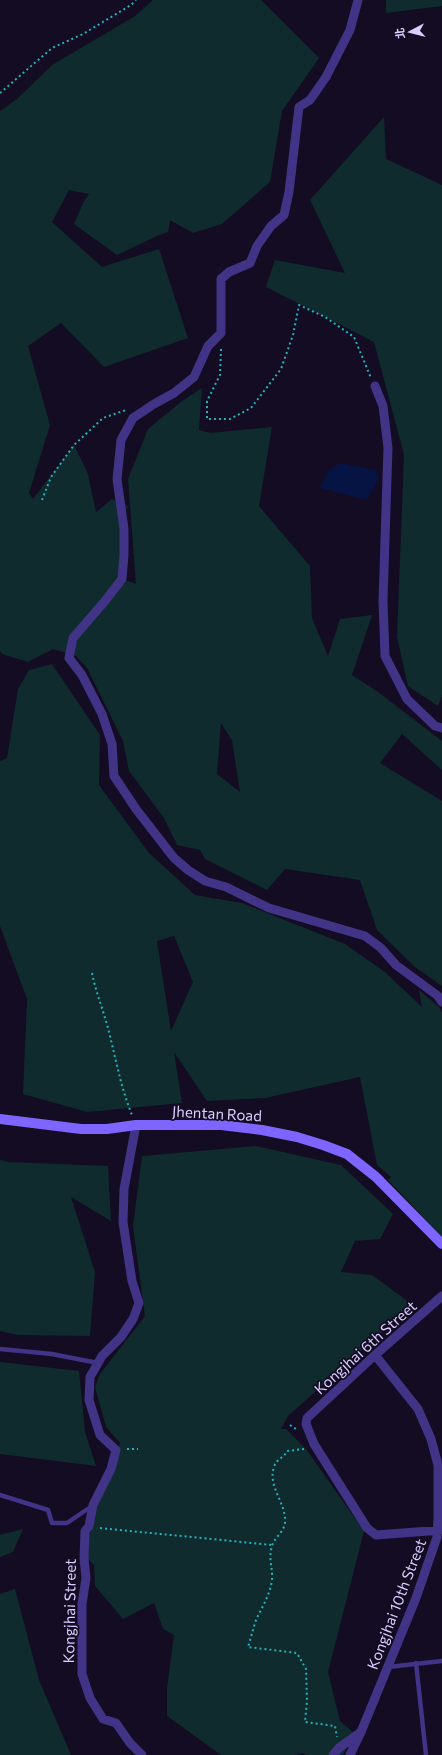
<svg xmlns="http://www.w3.org/2000/svg" width="442" height="1755" font-family="Commissioner,'Noto Sans TC',sans-serif">
<style>
.green{fill:#0f2b2e;fill-rule:evenodd}
.water{fill:#061443}
.lines{fill:none;stroke-linecap:round;stroke-linejoin:round}
.path{stroke:#24b2bd;stroke-width:2;stroke-dasharray:2 3;stroke-linecap:butt}
.lane{stroke:#413386;stroke-width:4.5}
.street{stroke:#413386;stroke-width:9}
.secondary{stroke:#7e65ff;stroke-width:10}
.labels{text-anchor:middle;dominant-baseline:central;stroke-width:3.5;stroke-linejoin:round;paint-order:stroke}
.street-label{font-size:15px;fill:#daceff;stroke:#130c23}
</style>
<rect width="100%" height="100%" fill="#130c23"/>
<!-- green -->
<path class="green" d="M153,0h108l58,58 -37,53 -12,71 -48,42 -29,9 -23,-13 -2,12 -11,4 -40,19 -43,-31 9,-21 6,-9 -20,-4 -17,32 50,45 57,-18 29,89 -84,29 -43,-44 -33,23 22,79 -21,68 4,6 41,-54 14,29 8,38 16,-13 17,8 -8,4 1,68 14,5 -8,-105 20,-50 34,-28 20,-13 -3,42 11,3 62,-6 -13,79 51,60 2,52 16,38 12,-37 32,-4 -20,60 26,17 64,49v29l-40,-36 -22,29 62,38v185l-27,-19 -38,-37 -17,-50 -75,-11 -18,21 -62,-31 -5,-9 -23,-5 -13,-27 -35,-47 -6,-30 -36,-73 -11,-12 -23,-7 -25,13 -26,-8 -2,-3v-540l17,-12 35,-34 83,-49zM221,723l11,17 8,52 -23,-18z
M386,0h56v6l-56,7z
M384,117l2,42 56,26v510l-4,11 -30,-20 -11,-49 7,-182 -30,-113 -108,-55 9,-27 70,13 -35,-73z
M52,664l48,71 -1,50 50,68 46,42 47,8 103,41 40,28 37,35 -3,-17 20,17 3,6v224l-54,-57 3,-3 -14,-12 -17,-88 -95,21 -58,3 -33,-49 8,51 -95,9 -64,-18 4,-95 -27,-73v-165l7,-3 11,-69 11,-19zM174,936l19,46 -22,49 -14,-90z
M256,1146l85,19 52,49 -13,25 -25,2 -14,31 31,3 41,30 -125,111 -7,13h5l20,20 58,82 -36,141 12,49 14,12 -11,22h-37l-3,-2 -9,2h-73l-54,-39v-28l7,-53 -11,-6 -9,-26 -31,16 -28,-33 -1,-21 -7,-7v-36l29,-64 4,-15 -14,-16 -11,-40 5,-13 45,-58 -12,-90 9,-70z
M0,1160l8,2 100,4 3,55 -40,-24 24,75 -5,64 -73,-1 -17,-4z
M0,1362l79,9 6,61 11,34 -96,-12z
M23,1529l-10,23 -13,5v-22z
M15,1589l24,91 32,75h-71v-161z"/>
<!-- water -->
<path class="water" d="M340,463l36,7 2,10 -11,20 -47,-12 8,-17z"/>
<g class="lines">
<!-- path -->
<path class="path" d="M0,93l52,-45 31,-14 48,-29 5,-5
M221,349l-1,26 -13,26v18h23l21,-11 30,-39 12,-34 6,-30 26,12 29,20 17,41
M42,500l9,-23 23,-32 29,-27 23,-8
M92,973c4,20 12,39 17,59 7,28 12,56 23,83
M290,1425l6,4
M127,1449h11
M304,1449l-17,2c-3,7 -11,8 -13,16 -7,19 13,37 11,56 -1,9 -11,15 -13,23 -4,13 1,22 0,34 -2,15 -10,27 -16,40 -3,9 -5,18 -8,27l49,6 9,16 1,32 -2,21 30,4 2,11
M100,1528l172,17"/>
<!-- lane -->
<path class="lane" d="M0,1349l52,5 46,9
M0,1495l48,15 4,13h15l25,-17
M416,1663l10,92
M388,1667l54,-6"/>
<!-- street -->
<path class="street" d="M358,0l-8,30 -24,47 -16,23 -11,7 -10,85 -5,23 -13,11 -14,20 -7,17 -21,9 -8,7v54l-13,13 -14,31 -20,16 -20,11 -21,14 -12,22 -4,39 7,50v26l-2,24 -17,22 -32,37 -4,20 13,17 20,39 10,30 2,32 22,33 38,49 14,12 17,11 21,6 43,21 96,28 16,12 15,17 42,31 4,6
M375,386l8,20 5,42 -5,153 2,55 22,43 28,27 7,2
M136,1125l-12,64 -1,33 9,59 7,22 -6,16 -12,18 -19,19 -12,21 -1,23 11,35 16,15 -5,19 -18,36 -4,21 -4,5 -1,27 2,20 -4,26v70l8,24 13,21 13,4 14,20 12,12
M442,1296l-67,59 -68,63 -1,6 8,20 53,84 9,7 66,-5
M333,1755l6,-7 22,-16
M350,1755l11,-23 55,-134 21,-61 1,-20v-52l-7,-26 -13,-30 -43,-54"/>
<!-- secondary -->
<path class="secondary" d="M0,1119l81,10h26l29,-4h85l41,5 35,7 26,8 24,9 29,23 66,67"/>
</g>
<g class="labels">
<!-- street labels -->
<g class="street-label">
<text transform="translate(217 1113) rotate(3)">Jhentan Road</text>
<text transform="translate(365 1347) rotate(-42)">Kongjhai 6th Street</text>
<text transform="translate(396 1604) rotate(-69)">Kongjhai 10th Street</text>
<text transform="translate(69 1611) rotate(-89)">Kongjhai Street</text>
</g>
</g>
<!-- north arrow -->
<g transform="translate(410 32) rotate(263)" stroke="#130c23" stroke-width="3" paint-order="stroke">
<path d="M0-3L7 15L0 10L-7 15Z" fill="#daceff"/>
<text y="-6" font-size="11" font-weight="bold" text-anchor="middle" fill="#daceff">北</text>
</g>
</svg>
